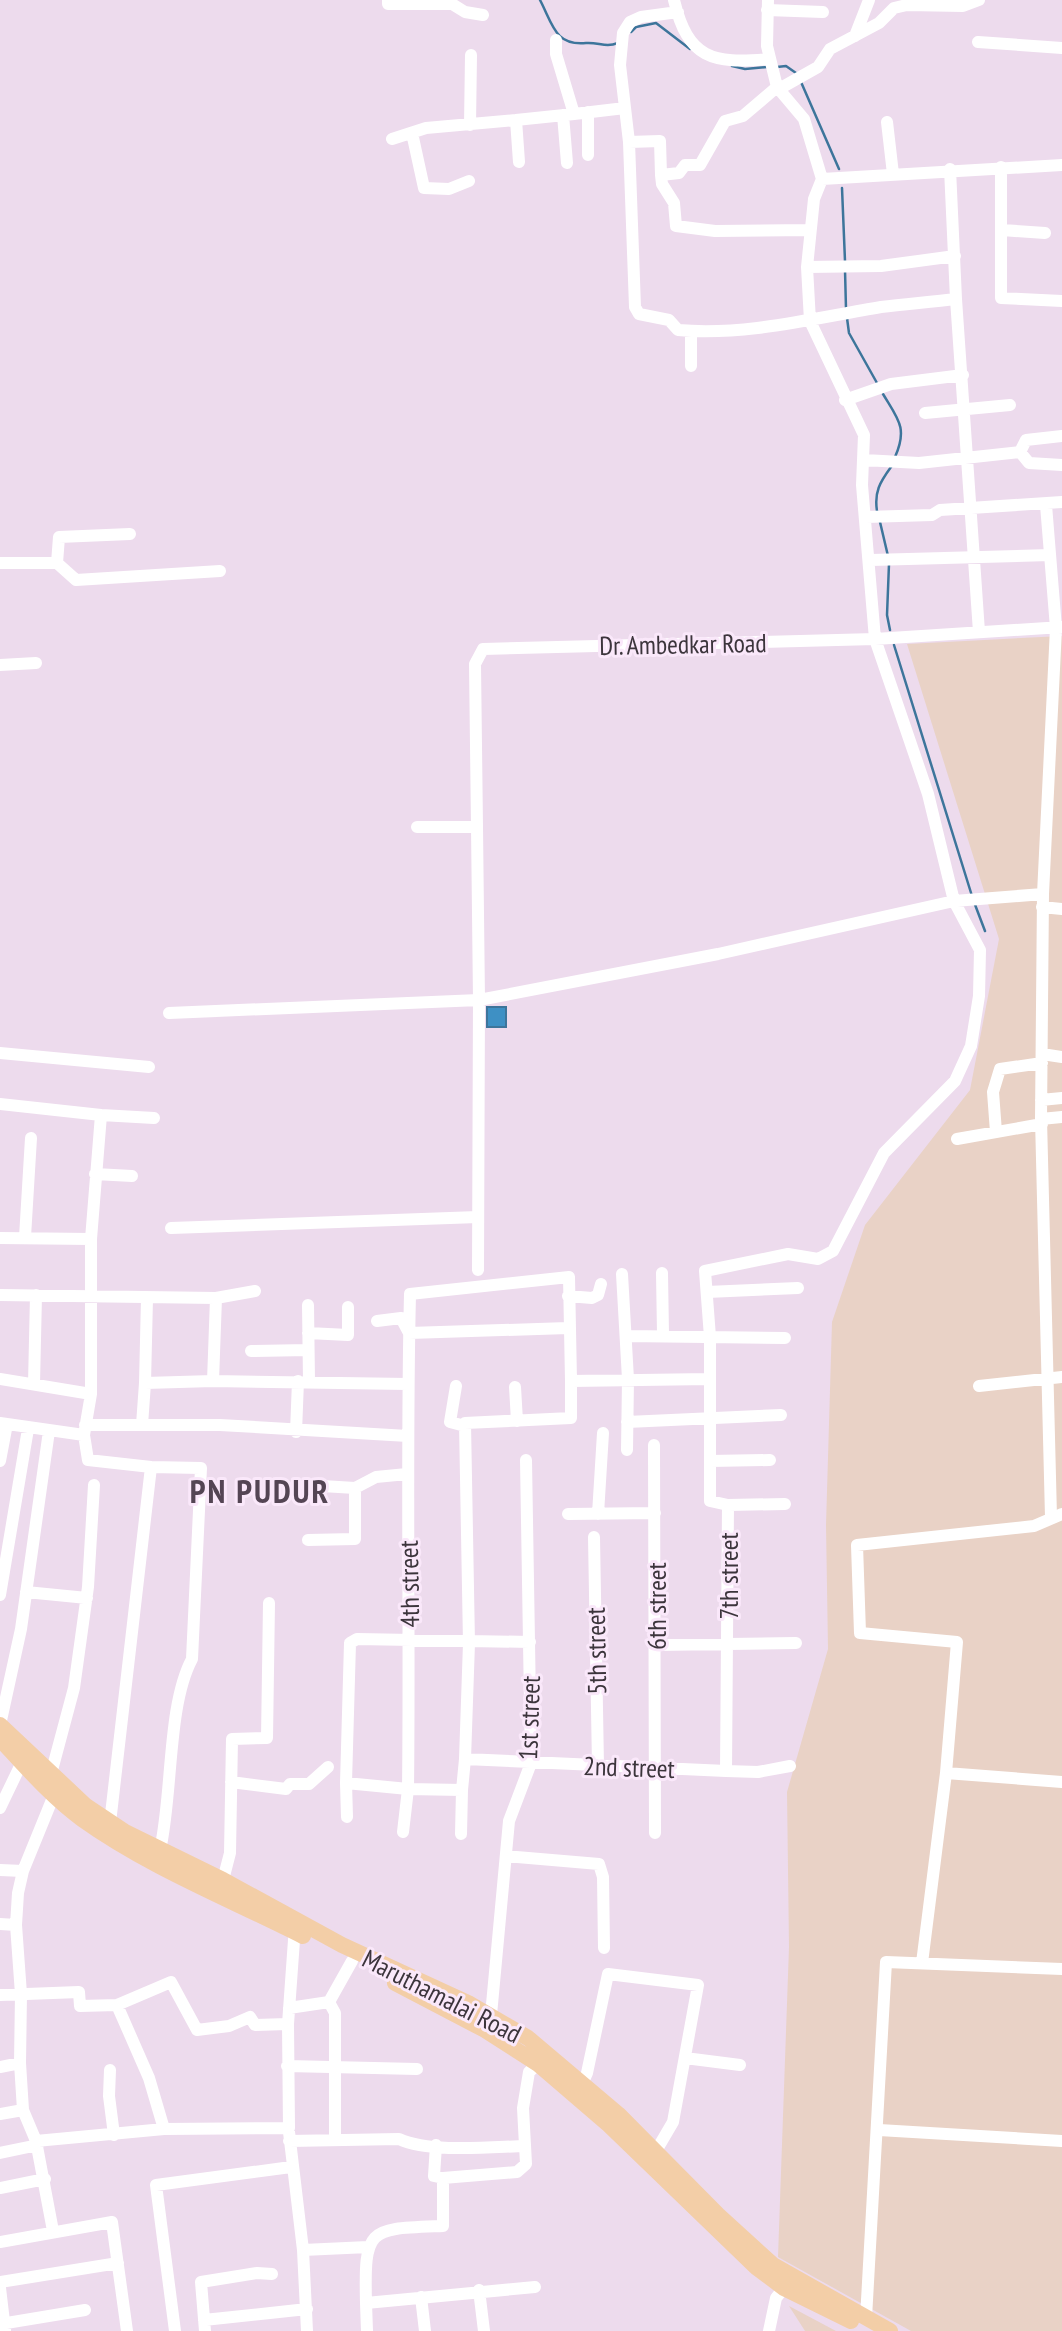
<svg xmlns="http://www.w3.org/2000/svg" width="1062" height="2331" font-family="'PT Sans Narrow',sans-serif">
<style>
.education{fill:#e9d2c6}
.water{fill:#3e90c4;stroke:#3d759b;stroke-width:2}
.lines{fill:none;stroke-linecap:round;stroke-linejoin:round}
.stream{stroke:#3d759b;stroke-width:2.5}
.minor{stroke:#fff;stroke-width:12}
.major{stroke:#f3cea7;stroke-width:16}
.labels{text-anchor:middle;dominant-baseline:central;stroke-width:6;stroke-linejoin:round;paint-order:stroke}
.street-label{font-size:26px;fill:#3c353c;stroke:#fae8fa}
.district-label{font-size:33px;font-weight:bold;letter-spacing:2px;fill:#544554;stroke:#fae8fa}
</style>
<rect width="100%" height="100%" fill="#eddbed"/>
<!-- education -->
<path class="education" d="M1062,636v1695h-151l-133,-74 11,-310 -2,-155 41,-143 -2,-124 6,-203 33,-97 105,-135 29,-151 -92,-295z
M789,2306l47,25h-31z"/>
<!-- water -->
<path class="water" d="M487,1007h19v20h-19z"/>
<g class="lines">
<!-- stream -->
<path class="stream" d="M540,0c13,25 15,46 46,43 13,-1 19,5 32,0
M631,32l5,-5 20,-4 34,26
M732,66l13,3 22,-2
M777,67l9,-1 10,7
M801,82l38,87
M842,188l3,73
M845,270l1,39
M847,318l2,15 28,50
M883,394c15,25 25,34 12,63
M877,511c-3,-19 3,-29 14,-44
M880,522l8,34
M889,564l-2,51 3,15
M894,645l78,251
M974,902l11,29"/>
<!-- minor -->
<path class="minor" d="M388,0v4h64l13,8 18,3
M674,0c14,59 38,64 95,59
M767,10l56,2
M678,12l-37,5 -11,5 -7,11 -3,32 9,77 6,165 4,7 30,6 9,10c68,6 136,-12 203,-23 25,-3 50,-5 75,-8l-6,-130
M855,36l14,-36
M556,40v14l18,60 51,-6
M978,42l84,6
M779,89l39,-22 12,-18 49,-26 15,-15 13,-3 56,1 16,-6
M588,112v43
M563,115l4,48
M887,122l6,52
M470,125l1,-70
M412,133l12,55 25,1 20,-8
M392,139l34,-11 90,-8
M629,142l31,-1 1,34 18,-2 6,-8h15l25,-44 18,-5 34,-29
M519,162l-3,-42 58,-6
M1001,167v131l61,3
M661,175l1,9 12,19 2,23 39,5 95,-1
M822,179l240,-14
M1002,230l43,3
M807,267l74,-1 74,-10
M956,299l23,333
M691,331v35
M845,400l46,-16 72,-9
M925,413l85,-8
M1020,452l9,11 33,2
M864,460l55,3 101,-11 6,-12 36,-4
M866,517l66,-2 8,-5 122,-8
M130,534l-71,3 -2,26 19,17 144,-9
M871,560l179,-5
M0,563h57
M0,665l36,-2
M417,827h60l2,173 239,-46 236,-53 89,-7 -2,225 21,-2
M477,827l-2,-163 8,-15 392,-10 187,-12
M1043,894l13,-266 -10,-123
M1042,907l20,2
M169,1013l310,-13 -1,270
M0,1053l149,14
M1042,1054l20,3
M1041,1100l21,-2
M0,1104l101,11 -10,124
M101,1115l53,3
M1041,1119l10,398
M996,1132l-3,-40 7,-23 42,-6
M957,1139l85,-15
M95,1174l37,2
M171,1228l307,-11
M25,1237l6,-99
M0,1238l91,1v155l-7,41 4,25 63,7 -41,356
M662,1273l1,61
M622,1274l6,105 -1,71
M707,1292l91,-4
M0,1295l216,3 -3,83 195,3
M568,1296l24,2 6,-3 3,-11
M147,1298l-2,85 68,-2
M216,1298l39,-7
M308,1305l1,76
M377,1321l24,-3 8,15 159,-5
M308,1333l40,2v-28
M627,1336l158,2
M251,1351l57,-1
M0,1379l91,15
M709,1379l-138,2v37l-106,5 4,220 -4,116 261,12 32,1 32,-6
M34,1384l2,-89
M456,1386l-6,36 15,4
M979,1386l83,-9
M515,1387l2,34
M627,1422l154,-7
M0,1423l84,12
M85,1425h135l188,11
M142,1425l3,-42
M296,1432l2,-51
M654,1445l1,388
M0,1461l7,-37
M710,1461l60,-1
M151,1467l50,1 -9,191c-25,47 -19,134 -32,191
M306,1485l49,3 21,-11 31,-3
M728,1505l57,-1
M568,1514l87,-1
M598,1514l5,-81
M594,1537l4,229
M308,1540l47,-1v-51
M26,1592l61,6
M0,1595l28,-166
M656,1645l140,-2
M0,1725l21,-96 28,-198
M465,1759l-3,31 -54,-1c2,-165 -2,-330 2,-495l159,-17 2,104
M726,1771l2,-266 -18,-4v-164l-5,-66 83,-17 30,5 15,-8 51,-98 71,-72 16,-35 8,-50 1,-46 -26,-49 -26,-107 -53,-155 -13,-154 2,-50 -54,-114 -3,-54 7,-68 8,-20 -18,-60 -27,-32 -10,-41 1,-46
M946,1773l11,-131 -97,-9 -3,-88 177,-19 28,-12
M51,1774l23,-86 14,-101 6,-102
M231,1782l55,7 4,-5h19l19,-17
M346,1783l4,-140 7,-4 173,3
M56,1790l-33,81 -5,22 -2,32 5,69 -1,69 3,47 13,31 128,-12 125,-1 -1,-104 7,-98
M0,1808l22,-46
M347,1817l-1,-34 62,6 -5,43
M461,1834l1,-44
M506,1856l93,8 4,13 1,71
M0,1870l23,1
M223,1880l7,-27 2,-114 35,-1 2,-135
M0,1924l16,1
M922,1963l24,-190 116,9
M0,1995l79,-3 1,14 37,-1 54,-23 26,48 32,-4 21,-9 5,8 33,-1
M117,2005l32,73 15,51
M289,2008l40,-6
M487,2024l4,-9 18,-194 22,-58 -5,-303
M685,2058l55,7
M287,2066l130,3
M0,2067l20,-4
M110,2070l-1,26 5,39
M582,2084l5,-11 21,-99 90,11 -25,137 -17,29
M0,2114l23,-4
M879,2130l183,11
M289,2132l14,118 4,81
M335,2138v-125l-6,-11 23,-41
M36,2141l17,90
M289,2141l110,-2c31,14 91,8 126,7
M436,2145l-2,31 9,2 74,-6 9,-8 -3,-56 6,-36 9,-8
M0,2153l38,-8
M0,2188l45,-9
M0,2242l112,-20 15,109
M303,2250l65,-3
M0,2282l118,-19
M0,2288l5,42
M479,2290l5,41
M421,2297l4,34
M366,2303c-2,-77 3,-74 77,-77v-48
M866,2318l20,-356 176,7
M204,2320l103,-11
M0,2324l85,-14
M175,2331l-19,-146 135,-18
M205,2331l-4,-49 56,-9 15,1
M367,2331l-1,-28 169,-16
M769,2331l7,-33 8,-10"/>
<!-- major -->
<path class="major" d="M0,1725l86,81 39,26 98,48 119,65 126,58 60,35 90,76 100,101 55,50 117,66
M2,1741c25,27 50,56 80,78 67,48 148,80 221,117
M395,1983l90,47 53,34 71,61 147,142 28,21 67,33"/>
</g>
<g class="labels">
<!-- street labels -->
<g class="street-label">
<text transform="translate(683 644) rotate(-1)">Dr. Ambedkar Road</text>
<text transform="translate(728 1576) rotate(-90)">7th street</text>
<text transform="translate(409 1584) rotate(-91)">4th street</text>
<text transform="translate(656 1606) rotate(-90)">6th street</text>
<text transform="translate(596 1651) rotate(-91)">5th street</text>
<text transform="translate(529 1718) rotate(-88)">1st street</text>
<text transform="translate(629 1767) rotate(2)">2nd street</text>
<text transform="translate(442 1996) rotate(27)">Maruthamalai Road</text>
</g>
<!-- district labels -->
<g class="district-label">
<text x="260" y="1490">PN PUDUR</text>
</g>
</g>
</svg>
